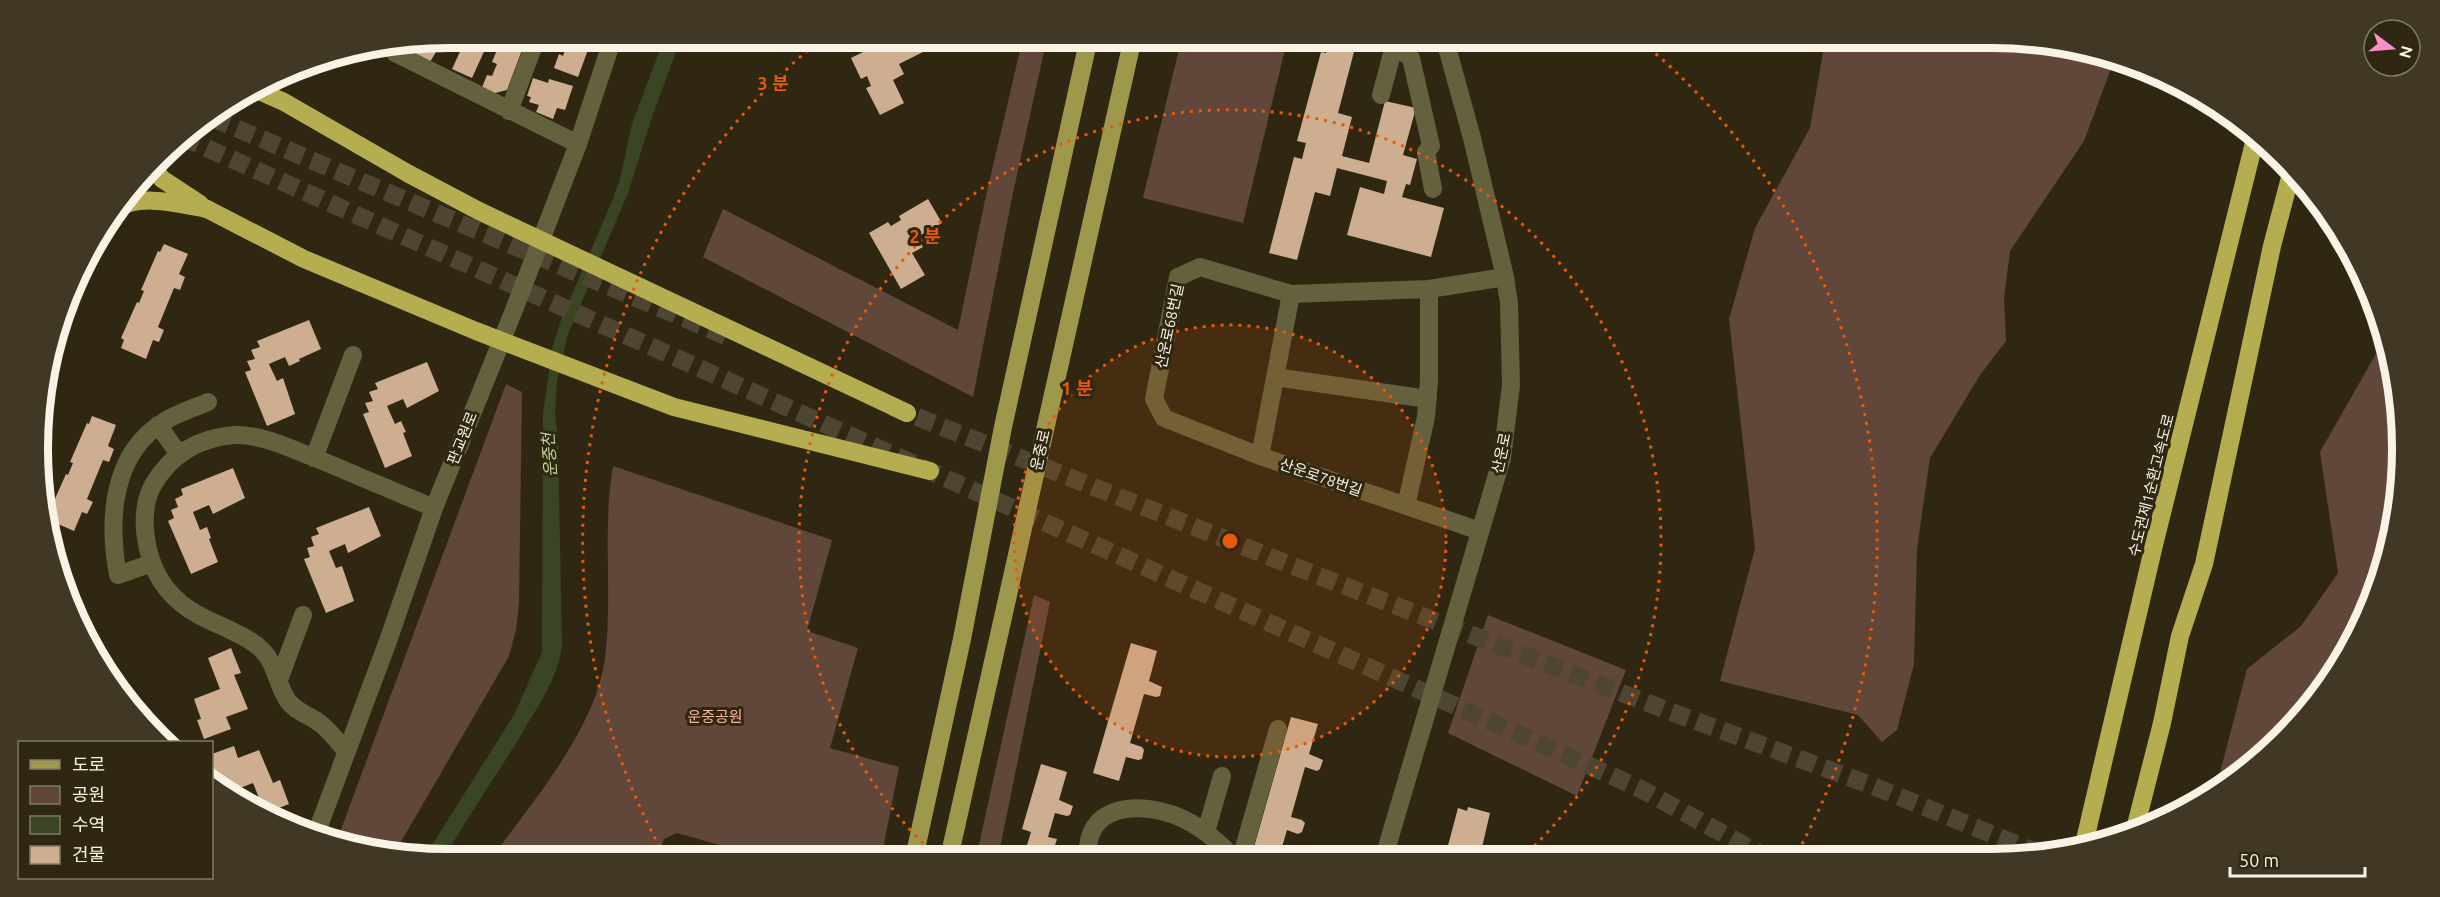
<svg xmlns="http://www.w3.org/2000/svg" width="2440" height="897" font-family="Ubuntu,'Noto Sans KR',sans-serif">
<style>
.green{fill:#61463a}
.water{fill:#394523}
.building{fill:#cdae90}
.lines{fill:none;stroke-linecap:round;stroke-linejoin:round}
.highway-tunnel{stroke:#4e4633;stroke-width:18;stroke-dasharray:18 9;stroke-linecap:butt}
.minor{stroke:#63613e;stroke-width:18}
.major{stroke:#9e984c;stroke-width:18}
.highway{stroke:#b5ae51;stroke-width:18}
.highway-bridge{stroke:#b5ae51;stroke-width:18}
.ring{fill:none;stroke:#e8590c;stroke-width:3;stroke-dasharray:3 6}
.labels{text-anchor:middle;dominant-baseline:central;stroke-width:6;stroke-linejoin:round;paint-order:stroke}
.street-label{font-size:15px;fill:#f9f3e6;stroke:#302713}
.park-label{font-size:15px;fill:#f6b699;stroke:#302713}
.water-label{font-size:16px;font-style:italic;fill:#bfd698;stroke:#302713}
.rim{fill:none;stroke:#f9f3e6;stroke-width:8}
.centre{fill:#e8590c;stroke:#302713;stroke-width:3}
.ring-label{font-size:18px;text-anchor:middle;font-weight:bold;fill:#e8590c;stroke:#302713;stroke-width:6;stroke-linejoin:round;paint-order:stroke}
</style>
<rect width="100%" height="100%" fill="#302713"/>
<!-- green -->
<path class="green" d="M1822,38h170l106,13 17,7 -31,83 -74,110 -6,47 2,43 -26,34 -50,83 -13,91 -3,115 -17,66 -15,12 -24,-27 -138,-34 35,-133 -26,-229 26,-91 55,-100 13,-76z
M1181,41h106l-44,182 -100,-25z
M1022,42h24l-33,151 -40,204 -270,-140 20,-48 235,121 27,-130z
M2387,343l12,52 3,80 -13,80 -42,99 -84,103 -47,31 31,-119 54,-43 37,-53 -18,-121 57,-100z
M506,384l16,8 -3,211 -3,27 -7,26 -114,196 -53,-6 -6,-3z
M613,466l219,74 -25,91 51,17 -28,100 69,19 -18,92h-112l-92,-26 -13,6 -7,20h-166c41,-57 105,-130 114,-201 8,-64 -3,-129 8,-192z
M1034,595l16,7 -52,256h-22z
M1488,615l138,55 -49,126 -129,-63z"/>
<!-- water -->
<path class="water" d="M662,44h17l-28,76 -23,73 -60,141 -11,47 -2,31 3,29 4,205c-4,31 -22,57 -38,84 -26,43 -55,85 -81,129l-18,-3 89,-141 28,-63 1,-239 10,-68 8,-25 51,-119 8,-22 12,-55z"/>
<!-- building -->
<path class="building" d="M1329,41l26,7 -17,65 14,4 -10,39 27,7 16,-62 31,7 -13,47 14,4 -7,26 -4,-1 -4,13 42,11 -13,49 -84,-22 13,-48 24,7 3,-13 -50,-13 -7,28 -15,-4 -18,68 -28,-7 25,-96 8,2 4,-16 -9,-2 24,-89 5,1z
M881,43h39l5,8 -26,13 5,10 -11,6 11,23 -24,12 -14,-27 5,-2 -4,-10 -6,3 -10,-21z
M567,44h15l7,3 -11,30 -24,-9 5,-14 4,2z
M415,45h25l-10,17 -13,-6z
M463,45h24l-15,33 -20,-9z
M499,45h9l14,5 -15,40 -16,4 -10,-4 6,-15 5,1 5,-12 -5,-2z
M533,78l15,5 1,-4 24,7 -8,24 -8,-2 -4,11 -17,-7 3,-7 -10,-3 2,-5 -4,-1z
M928,199l14,24 -25,14 6,10 -11,6 13,22 -24,14 -32,-56 19,-11 3,4 10,-6 -2,-4z
M164,244l24,10 -9,20 6,3 -5,13 -6,-2 -16,39 6,3 -5,12 -6,-2 -7,19 -25,-11 3,-8 -3,-2 16,-36 2,1 5,-12 -3,-1 17,-39 2,1z
M309,320l12,29 -22,10 1,2 -11,5 -4,-9 -16,7 8,17 6,-3 12,36 -28,12 -22,-54 6,-2 -4,-9 8,-2 -4,-9 9,-3 -3,-6z
M427,362l12,29 -32,17 -4,-9 -16,7 8,18 6,-3 5,11 -3,1 9,23 -27,12 -22,-54 6,-2 -4,-9 8,-2 -4,-9 9,-3 -3,-6z
M92,416l24,9 -8,21 6,3 -5,13 -6,-2 -16,39 6,3 -6,12 -5,-2 -8,19 -25,-11 4,-8 -3,-2 16,-36 2,1 5,-12 -3,-1 17,-39 2,1z
M233,468l12,30 -32,16 -4,-9 -16,7 7,18 7,-3 4,11 -2,1 9,23 -27,12 -23,-53 6,-3 -3,-8 7,-3 -3,-8 8,-4 -2,-6z
M369,507l12,29 -33,17 -3,-9 -16,7 7,17 6,-2 12,35 -28,12 -22,-54 6,-2 -3,-9 7,-2 -3,-9 8,-3 -3,-6z
M1131,643l26,8 -8,30 13,6 -2,9 -4,1 -12,-3 -14,49 12,4 2,3 -2,9 -4,1 -12,-3 -7,24 -26,-8z
M231,648l10,25 -7,2 14,34 -22,8 5,12 -27,10 -7,-19 4,-1 -7,-20 26,-10 -12,-31z
M1291,717l27,7 -9,30 14,6 -3,9 -3,2 -12,-4 -14,50 11,3 3,3 -3,9 -4,2 -11,-4 -7,24 -26,-7z
M234,746l4,12 21,-8 14,33 7,-3 9,24 -20,8 -5,-2 -11,-27 -26,10 -8,-19 -4,2 -3,-8v-14z
M1041,764l26,8 -8,28 14,6 -3,9 -3,1 -12,-3 -7,24 9,2 -6,19h-28l8,-26 -9,-3z
M1468,807l22,6 -10,43 -35,1 13,-49 9,3z
M689,850l32,8 -1,1h-35z"/>
<g class="lines">
<!-- highway-tunnel -->
<path class="highway-tunnel" d="M212,118l514,218
M182,137l1457,651 127,69
M892,407l396,157 378,146 202,74 163,66 11,6"/>
<!-- minor -->
<path class="minor" d="M399,45l-4,8 183,91
M1394,46l17,12 20,88 -5,6 7,37
M1381,95l13,-49 -1,-6
M509,111l25,-66
M1275,377l153,22
M158,425l21,29
M1260,456l31,-162
M314,458l39,-103
M1406,506l20,-89 3,-37v-91
M1480,531l-220,-75 -96,-38 -10,-19 24,-122 22,-10 91,27 138,-5 76,-12
M152,563l-34,12c-10,-54 -7,-122 47,-154 13,-8 29,-13 43,-19
M279,680l24,-65
M346,751c-8,-9 -16,-20 -25,-27 -11,-9 -24,-11 -33,-23 -11,-16 -12,-38 -27,-52 -10,-10 -23,-15 -35,-21 -26,-11 -49,-22 -65,-47 -16,-26 -23,-68 -8,-96 18,-31 45,-47 81,-50 26,-1 55,13 79,22 40,17 81,34 121,51
M1206,832l16,-56
M316,834l72,-193 46,-133 80,-198 64,-166 33,-100
M1384,857l118,-399 9,-73 -2,-82 -4,-26 -33,-139 -27,-98
M1088,858c-4,-55 52,-57 91,-41 21,9 39,24 55,41
M1241,858l37,-129"/>
<!-- major -->
<path class="major" d="M914,858l48,-219 41,-212 85,-385
M949,858l183,-816"/>
<!-- highway -->
<path class="highway" d="M257,90l27,12 125,72
M152,167l10,12 38,25
M113,213c20,-22 68,-9 94,-4
M2135,829l27,-106 18,-87 24,-72 68,-318 20,-76
M2084,844l70,-299 102,-410"/>
<!-- highway-bridge -->
<path class="highway-bridge" d="M409,174l70,37 428,202
M207,209l97,50 172,72 198,76 256,64"/>
</g>
<!-- distance rings -->
<circle cx="1230" cy="541" r="216" fill="#e8590c" fill-opacity=".12"/>
<g class="ring">
<circle cx="1230" cy="541" r="216"/>
<path d="M936 856A431 431 0 1 1 1524 856"/>
<path d="M664 855A647 647 0 0 1 814 45M1642 42A647 647 0 0 1 1796 855"/>
</g>
<g class="labels">
<!-- street labels -->
<g class="street-label">
<text transform="translate(1169 326) rotate(-78)">산운로68번길</text>
<text transform="translate(462 438) rotate(-68)">판교원로</text>
<text transform="translate(1040 450) rotate(-77)">운중로</text>
<text transform="translate(1501 453) rotate(-78)">산운로</text>
<text transform="translate(1321 477) rotate(19)">산운로78번길</text>
<text transform="translate(2151 485) rotate(-76)">수도권제1순환고속도로</text>
</g>
<!-- park labels -->
<g class="park-label">
<text x="715" y="716">운중공원</text>
</g>
<!-- water labels -->
<g class="water-label">
<text transform="translate(549 455) rotate(-94)">운중천</text>
</g>
</g>
<!-- crop -->
<path d="M0 0H2440V897H0ZM448 48H1992A400 400 0 0 1 2392 448V449A400 400 0 0 1 1992 849H448A400 400 0 0 1 48 449V448A400 400 0 0 1 448 48Z" fill="#403724" fill-rule="evenodd"/>
<path class="rim" d="M448 48H1992A400 400 0 0 1 2392 448V449A400 400 0 0 1 1992 849H448A400 400 0 0 1 48 449V448A400 400 0 0 1 448 48Z"/>
<circle cx="1230" cy="541" r="9" class="centre"/>
<g class="ring-label">
<text x="773" y="90">3 분</text>
<text x="925" y="243">2 분</text>
<text x="1077" y="395">1 분</text>
</g>
<!-- legend -->
<rect x="18" y="741" width="195" height="138" fill="#302713" stroke="#807967" stroke-width="1.5"/>
<rect x="30" y="760" width="30" height="9" fill="#9e984c" stroke="#807967" stroke-width="1.5"/>
<text x="72" y="771" font-size="18" fill="#f9f3e6">도로</text>
<rect x="30" y="786" width="30" height="18" fill="#61463a" stroke="#807967" stroke-width="1.5"/>
<text x="72" y="801" font-size="18" fill="#f9f3e6">공원</text>
<rect x="30" y="816" width="30" height="18" fill="#394523" stroke="#807967" stroke-width="1.5"/>
<text x="72" y="831" font-size="18" fill="#f9f3e6">수역</text>
<rect x="30" y="846" width="30" height="18" fill="#cdae90" stroke="#807967" stroke-width="1.5"/>
<text x="72" y="861" font-size="18" fill="#f9f3e6">건물</text>
<!-- north arrow -->
<g transform="translate(2392 48) rotate(106)"><circle r="28" fill="#302713" stroke="#807967" stroke-width="1.5"/>
<path d="M0-4.5L10 22L0 15L-10 22Z" fill="#f98fca"/>
<text y="-9" font-size="16" font-weight="bold" text-anchor="middle" fill="#f9f3e6">N</text>
</g>
<!-- scale -->
<path d="M2230 867v9h135v-9" fill="none" stroke="#f9f3e6" stroke-width="3"/>
<text x="2239" y="867" font-size="18" fill="#f9f3e6" stroke="#302713" stroke-width="4.5" paint-order="stroke">50 m</text>
</svg>
